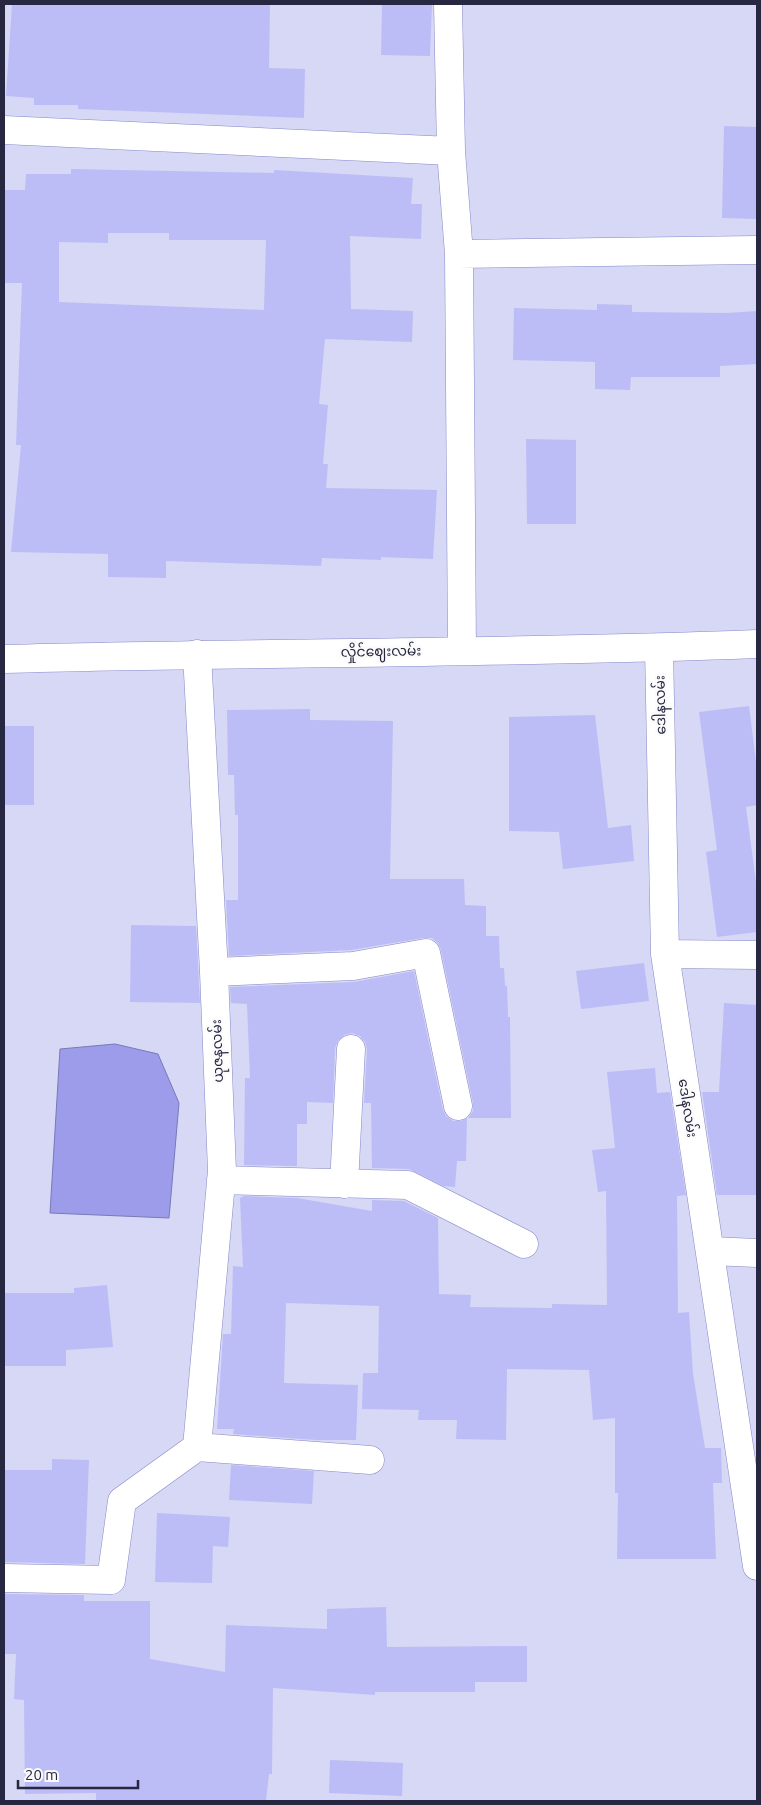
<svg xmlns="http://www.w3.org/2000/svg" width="761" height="1805" font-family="Ubuntu,'Noto Sans Myanmar',sans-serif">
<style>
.water{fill:#9c9cea;stroke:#7979b8}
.building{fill:#bcbdf6;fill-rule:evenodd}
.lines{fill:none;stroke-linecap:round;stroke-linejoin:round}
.street-casing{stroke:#8787ca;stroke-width:29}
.secondary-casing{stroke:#8787ca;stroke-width:29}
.street{stroke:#fff;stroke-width:28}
.secondary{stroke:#fff;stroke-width:28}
.labels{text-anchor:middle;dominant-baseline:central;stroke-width:5;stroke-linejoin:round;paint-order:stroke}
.street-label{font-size:14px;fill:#272742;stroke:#fbfbfb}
</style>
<rect width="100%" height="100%" fill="#d6d8f5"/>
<!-- water -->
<path class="water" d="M115,1044l43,10 21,49 -10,115 -119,-5 10,-164z"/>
<!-- building -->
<path class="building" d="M12,4h258l-1,64 36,1 -1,49 -226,-9v-4h-44v-7l-28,-2z
M382,4h50l-2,52 -49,-1z
M724,126l33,1v92l-35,-1z
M71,169l203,4v-3l139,8 -2,26h11l-1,35 -71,-3 1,73 62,2 -1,31 -87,-3 -6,65 9,1 -5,59h5l-2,24 111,2 -4,69 -52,-2v3l-59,-2 -1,8 -155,-5v17l-58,-1v-23l-97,-2 10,-107h-5l6,-162h-18v-93h21l1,-16h45zM108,233h61v7h97l-2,70 -205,-8v-60l49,1z
M597,304l35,1v7l95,1 30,-2v53l-37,2v11h-89l-1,13 -35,-1v-27l-82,-2 1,-52 83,2z
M526,439l50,1v84h-49z
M749,706l8,64v35l-11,2 11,83v42l-40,5 -11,-85 11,-2 -18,-138z
M310,709v11l83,1 -3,158h74l1,26 21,1v30h13l1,32h4l1,18h2l1,31h2l1,101h-43l5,-7v-8l-32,-153 -3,-7 -6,-5h-9l-72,12 -122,6 -3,-56h12v-85h-3l-1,-40h-6l-1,-65z
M595,715l13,113 23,-3 3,36 -71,8 -4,-37 -50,-1v-114z
M4,726h30v79h-30z
M131,925l65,1 4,77 -70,-1z
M644,963l5,38 -68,8 -5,-38z
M414,971l29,139 3,6 7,5h8l6,-3 -1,43h-9l-2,26 -12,-1 -34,-17 -37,-1 -1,-65h-7l3,-54 -2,-7 -5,-6 -8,-3 -8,2 -6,6 -3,7 -2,55 -26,-1v22h-10v42l-53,-1 1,-87h5l-3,-74 -16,-1 -1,-16 124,-5z
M724,1003l33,2v190h-40l-15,-103h17z
M655,1068l2,25 13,-1 16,103 -9,1 1,117 11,-1 4,62 12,74h16l1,35h-9l3,76h-99l1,-66h-3v-75l-22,2 -4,-50 -82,-1 -1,71 -50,-1 1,-19h-39l1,-10 -57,-1 1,-36h15l1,-67 -93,-3 -2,80 74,2 -2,55h-40l-83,-6 1,-5h-17l6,-95h8l2,-68 10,1 -3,-69 4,-2 53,2 75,13v-11l32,1 34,17 1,76 32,1 -1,12 82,1v-4l55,1 -1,-114 -8,1 -6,-42 23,-2 -8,-76z
M107,1285l6,62 -47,3v16h-62v-73h70v-5z
M52,1459l37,1 -4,104 -81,-2v-92h48z
M231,1465l83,6 -2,33 -83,-4z
M157,1513l73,4 -2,30 -15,-1 -1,37 -57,-1z
M4,1594l80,1v6h66v58l75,13 1,-47 101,4v-20l59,-2 1,40 140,-1v36h-52v10h-100v3l-102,-7 -1,86h-3l-3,27h-170v-8l-71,1 -1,-94 -10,-1 2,-45h-12z
M330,1760l73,3 -1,33 -73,-3z"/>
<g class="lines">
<defs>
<path id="street" d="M448,4l3,147 8,103 3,396
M4,130l447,21
M459,254l298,-4
M659,648l6,306 92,612
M197,654l17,318 8,199 -25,276
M665,954l92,1
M214,972l139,-6 73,-13 32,153
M221,1180l187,5 116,59
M344,1184l7,-135
M710,1251l47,2
M4,1578l107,2 11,-79 75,-54 173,13"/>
<path id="secondary" d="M4,659c251,-7 502,-5 753,-15"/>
</defs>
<!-- street casing -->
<use href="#street" class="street-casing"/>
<!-- secondary casing -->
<use href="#secondary" class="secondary-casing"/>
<!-- street -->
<use href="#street" class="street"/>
<!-- secondary -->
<use href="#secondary" class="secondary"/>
</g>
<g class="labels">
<!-- street labels -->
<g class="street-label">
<text transform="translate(381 651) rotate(-1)">လှိုင်ဈေးလမ်း</text>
<text transform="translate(660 705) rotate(-91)">ဒေါနလမ်း</text>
<text transform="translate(217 1051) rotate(-92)">ယုဇနလမ်း</text>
<text transform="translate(688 1108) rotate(81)">ဒေါနလမ်း</text>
</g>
</g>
<!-- border -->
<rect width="761" height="1805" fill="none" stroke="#272742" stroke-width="10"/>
<!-- scale -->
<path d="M18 1780v8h120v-8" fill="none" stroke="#272742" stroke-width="2.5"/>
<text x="25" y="1780" font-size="15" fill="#272742" stroke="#fbfbfb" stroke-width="4" paint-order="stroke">20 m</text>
</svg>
